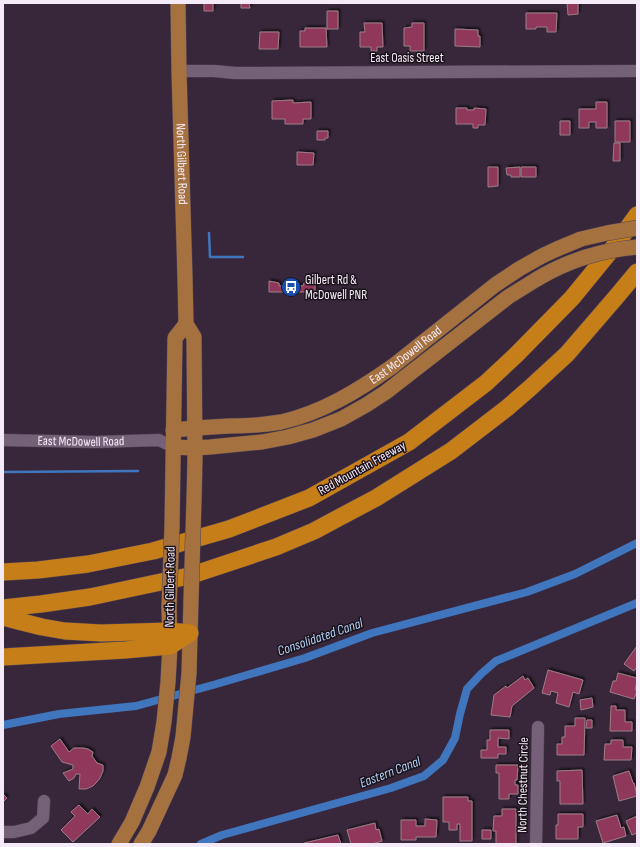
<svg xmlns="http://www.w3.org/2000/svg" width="640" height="847" font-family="'Sofia Sans Condensed',sans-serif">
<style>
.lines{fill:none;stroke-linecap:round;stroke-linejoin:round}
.stream{stroke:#4076bd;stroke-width:2.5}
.canal{stroke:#4076bd;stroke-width:8}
.building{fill:#90385b;stroke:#9d7c86;filter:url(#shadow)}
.minor-casing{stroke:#524455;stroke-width:13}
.major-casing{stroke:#524455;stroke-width:16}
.highway-casing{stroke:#524455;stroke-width:18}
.minor{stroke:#746178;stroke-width:12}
.major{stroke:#a5723f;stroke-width:15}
.highway{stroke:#c67e19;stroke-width:17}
.major-bridge-casing{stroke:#524455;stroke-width:16;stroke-linecap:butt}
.major-bridge{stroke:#a5723f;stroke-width:15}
.labels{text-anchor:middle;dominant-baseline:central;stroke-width:3;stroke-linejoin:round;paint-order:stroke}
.street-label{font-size:13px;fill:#f5eaf7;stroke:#1b131c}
.poi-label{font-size:13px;fill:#f5eaf7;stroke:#1b131c;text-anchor:start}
.water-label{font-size:14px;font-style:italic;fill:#b1cdf3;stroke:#1b131c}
</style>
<defs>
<filter id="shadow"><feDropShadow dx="2" dy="-2" stdDeviation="1" flood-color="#0009"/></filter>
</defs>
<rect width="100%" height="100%" fill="#38273b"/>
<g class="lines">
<!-- stream -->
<path class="stream" d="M209,233l1,24h33
M3,472l135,-1"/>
<!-- canal -->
<path class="canal" d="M3,725l56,-11 77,-8 77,-21 92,-27 67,-25 155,-41 48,-18 62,-31
M201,844l21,-9 169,-47 33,-12 19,-16 12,-22 5,-24 7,-25 14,-15 15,-13 141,-58"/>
</g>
<!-- building -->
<path class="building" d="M204,3h9v8h-9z
M241,3h8l1,5h-9z
M567,3h11v11l-10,1z
M327,11h11v18h-11z
M526,13h31l-1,19h-9v-5h-11v2h-10z
M364,23h18l1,24h-6v4h-6v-4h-11v-15h5z
M412,23h12v28h-14v-5h-6v-18l8,-1z
M305,28h21l1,19h-27v-16h5z
M455,29l23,1v6h2v11l-25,-1z
M260,32h19l-1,17h-19z
M293,100v3l18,-1v17h-8v5h-18v-5h-13v-18z
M596,102h11v26h-11v-6h-7v6h-10v-19h17z
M456,108h11v2h7v-2l12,1 -1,16h-7v3h-5v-4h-17z
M560,121h10v14h-10z
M615,121h15v21h-15z
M317,131h11v7h-3v2h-8z
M614,143h6v18h-7z
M297,152l17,1 -1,12h-16z
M488,167h10v19l-10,1z
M520,167v10h-9v-2h-4l-1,-7z
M521,167h15v10h-15z
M269,281l10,2v3h7v-3h11v2l6,1 1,-3 11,-2v11h-46z
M637,646v21l-3,4 -10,-7z
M548,670l35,10 -4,14 -6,-2 -4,15 -13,-4 2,-10 -7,-2 -1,4 -8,-2z
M618,673l19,5v4l-2,8 2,1 -3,8 -24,-7 3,-11h3z
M523,676l2,4 3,-2 6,10 -22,18 -2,11 -19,-2 3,-20 12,-9 1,2z
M592,698l1,9 -12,3 -1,-10z
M611,706h5v4h9v12h7v9h-22z
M575,718h10l-1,37h-27v-11h5v-7h3v-11h10z
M587,720h5v8h-6z
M490,730h19v9l-11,-1v9h8v7h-8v4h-17v-8h6v-10h3z
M60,739l9,13 5,-4h9l5,1 5,3 -1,4 5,7 6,2v6l-3,7 -3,4 -4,4 -7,3h-7l1,-15h-4l-2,4 -5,3 -6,-8 10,-4v-4l-11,-3 -11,-16z
M611,740h12v7h9l-1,13h-27l1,-16h6z
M496,765h22l-1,15h-2v5h3v9h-9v5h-10v-26h-3z
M582,770l1,34h-23v-23h-3v-10z
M629,771l4,12h1l3,13 -18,5 -6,-25z
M3,794l4,4 -4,4z
M443,797h25v4h4v40h-12v-17h-3v6h-8v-8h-6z
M79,805l9,9 4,-5 8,8 -27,25 -12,-12 14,-14 -4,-4z
M502,809h14v35h-20v-13h-3l1,-15h8z
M558,814h25v13h-5v12h-22v-14h2z
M617,815l4,13 3,-1 2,9 -23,7 -7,-22z
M637,816v17l-5,2 -6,-14z
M425,819l12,1 -1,17h-20v3h-15v-20h15v6h9z
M375,823l1,7 3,-1 3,12 -10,3h-21l-4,-14z
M482,830h9v9h-9z
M338,835l3,9h-37v-1z"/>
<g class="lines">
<defs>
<g id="minor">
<path d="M179,71h35l21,2 400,-2"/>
<path id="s1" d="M3,440l93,2 63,-2 14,7"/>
<path d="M3,832h11l17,-4 12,-10 1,-17"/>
<path d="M536,844l2,-117"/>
</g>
<g id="major">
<path id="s2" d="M178,3l1,68 6,207 1,46 8,13 1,121 -1,42"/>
<path id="s3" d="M173,430c19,-2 37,-3 56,-4 17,0 34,-1 52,-4 41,-9 78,-32 112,-56l102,-81 24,-16 23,-13 15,-7"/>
<path d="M173,447l21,1 16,-1 52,-5 26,-5 25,-7 28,-11 25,-14 20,-13 122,-95 29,-18"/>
<path d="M172,527l3,-189 11,-14"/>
<path d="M119,844l13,-22 15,-35 12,-35 5,-30 4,-40 2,-36 -1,-39"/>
<path d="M141,844l8,-13 26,-56 4,-17 4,-21 6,-64 2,-73"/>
</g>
<path id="highway" d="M3,572l35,-2 50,-6 65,-13 76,-22 80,-31 100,-56 77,-59 30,-28 56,-57 45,-55 20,-28
M3,608l38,-4 49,-7 99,-21 87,-29 38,-16 28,-15 34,-18 75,-47 56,-43 23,-20 37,-34 50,-58 20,-24
M3,617l15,4 24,6 23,4 36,2 68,-2 21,2
M3,657l122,-7 45,-4 20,-13"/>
</defs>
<!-- minor casing -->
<use href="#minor" class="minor-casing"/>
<!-- major casing -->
<use href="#major" class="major-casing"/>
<!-- highway casing -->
<use href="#highway" class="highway-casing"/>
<!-- minor -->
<use href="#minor" class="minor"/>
<!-- major -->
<use href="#major" class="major"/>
<!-- highway -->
<use href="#highway" class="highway"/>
<defs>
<path id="major-bridge" d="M557,249l24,-10 26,-6 30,-5
M537,279c30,-18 65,-29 100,-32
M191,600l3,-100
M169,607l3,-80"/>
</defs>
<!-- major-bridge casing -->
<use href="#major-bridge" class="major-bridge-casing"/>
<!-- major-bridge -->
<use href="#major-bridge" class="major-bridge"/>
</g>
<!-- icons -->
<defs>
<symbol id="bus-disc" viewBox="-11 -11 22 22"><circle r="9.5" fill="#1a4fb4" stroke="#1b131c"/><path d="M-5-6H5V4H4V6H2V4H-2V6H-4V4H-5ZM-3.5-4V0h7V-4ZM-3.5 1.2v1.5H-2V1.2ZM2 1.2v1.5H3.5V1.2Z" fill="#fff"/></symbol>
</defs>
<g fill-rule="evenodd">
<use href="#bus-disc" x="280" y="276" width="22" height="22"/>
</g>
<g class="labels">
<!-- street labels -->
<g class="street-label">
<text x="407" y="58">East Oasis Street</text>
<text stroke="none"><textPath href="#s2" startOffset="161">North Gilbert Road</textPath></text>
<text stroke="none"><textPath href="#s3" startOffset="251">East McDowell Road</textPath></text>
<text stroke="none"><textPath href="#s1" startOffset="78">East McDowell Road</textPath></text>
<text transform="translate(362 468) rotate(-29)">Red Mountain Freeway</text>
<text transform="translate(170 587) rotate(-89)">North Gilbert Road</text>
<text transform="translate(523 785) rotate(-89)">North Chestnut Circle</text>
</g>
<!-- poi labels -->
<g class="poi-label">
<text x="305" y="280">Gilbert Rd &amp;<tspan x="305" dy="15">McDowell PNR</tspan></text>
</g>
<!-- water labels -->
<g class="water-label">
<text transform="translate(320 637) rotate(-19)">Consolidated Canal</text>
<text transform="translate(390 772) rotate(-21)">Eastern Canal</text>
</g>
</g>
<!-- border -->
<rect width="640" height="847" fill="none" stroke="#f5eaf7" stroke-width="8"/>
</svg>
